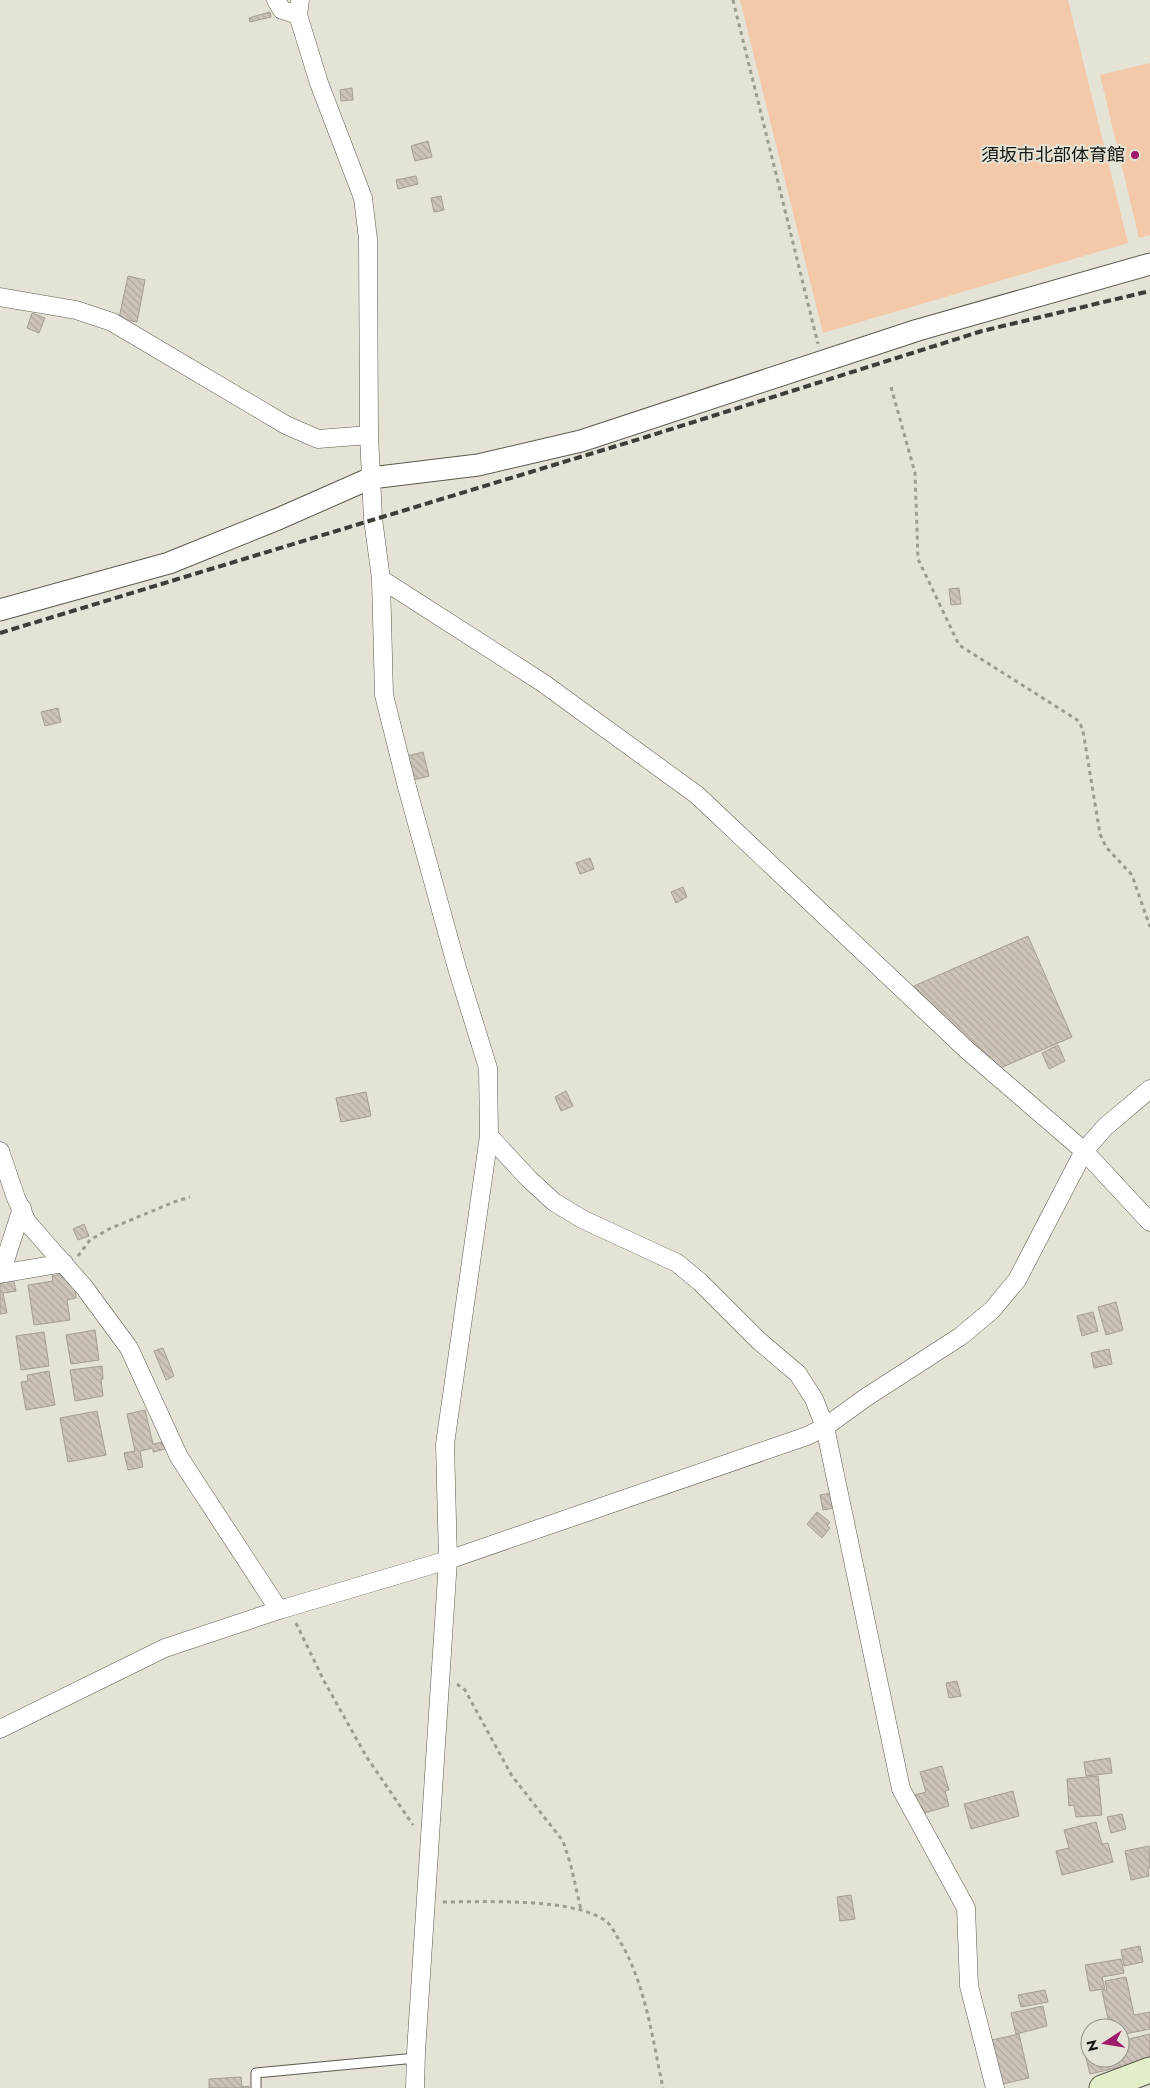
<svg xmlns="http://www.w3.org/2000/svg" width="1150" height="2088" font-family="Jost,'Noto Sans JP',sans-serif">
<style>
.garden{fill:#f4c9aa}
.building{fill:url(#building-back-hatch);stroke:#a49d92}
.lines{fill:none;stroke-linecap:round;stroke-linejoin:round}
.service-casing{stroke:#5b5a4f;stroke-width:11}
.minor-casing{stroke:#5b5a4f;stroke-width:19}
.tertiary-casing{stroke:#5b5a4f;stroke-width:23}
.secondary-casing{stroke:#5b5a4f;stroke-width:27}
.path{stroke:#9d9c91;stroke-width:3;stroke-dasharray:4 4;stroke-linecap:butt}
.service{stroke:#fff;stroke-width:9}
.minor{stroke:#fff;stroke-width:18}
.tertiary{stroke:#fff;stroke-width:21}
.secondary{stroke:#e3eeca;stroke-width:25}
.rail{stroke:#3e3d37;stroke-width:4;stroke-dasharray:8 4;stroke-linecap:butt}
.poi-dot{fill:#9e1a6a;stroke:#e4e3d5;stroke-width:2}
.labels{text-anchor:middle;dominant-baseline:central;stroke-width:4;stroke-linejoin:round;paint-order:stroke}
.poi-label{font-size:18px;fill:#191914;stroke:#e4e3d5;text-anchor:end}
</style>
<defs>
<pattern id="building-back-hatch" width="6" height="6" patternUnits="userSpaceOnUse" patternTransform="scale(1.25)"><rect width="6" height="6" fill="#ccc4b9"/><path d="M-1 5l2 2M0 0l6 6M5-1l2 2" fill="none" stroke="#afa89e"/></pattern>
</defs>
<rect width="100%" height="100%" fill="#e4e3d5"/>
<!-- garden -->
<path class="garden" d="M740,0h328l60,243 -305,90z
M1150,63v172l-11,3 -39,-163z"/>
<!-- building -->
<path class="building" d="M270,12l1,5 -21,5 -1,-4z
M352,88l1,12 -12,1 -1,-11z
M428,141l4,16 -17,4 -4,-15z
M416,176l2,8 -20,5 -2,-9z
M441,196l3,14 -10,2 -3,-14z
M128,276l17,4 -8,42 -18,-4z
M32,313l13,5 -6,15 -12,-5z
M959,588l2,16 -10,1 -2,-16z
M58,708l3,14 -16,4 -4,-14z
M423,752l6,24 -20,5 -6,-24z
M590,858l4,11 -14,5 -4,-11z
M683,887l4,10 -11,6 -5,-11z
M1028,936l44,101 -74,32 -84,-83z
M1058,1045l7,16 -16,8 -7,-16z
M566,1091l7,15 -12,5 -6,-14z
M366,1092l5,24 -30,6 -5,-24z
M84,1224l5,12 -11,4 -5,-11z
M62,1274l13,14 1,10 -9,2 3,20 -36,5 -6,-40 25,-4 -1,-5z
M13,1278l3,13 -13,2 4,20 -7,1v-34z
M1116,1302l7,28 -17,5 -8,-28z
M1093,1312l5,19 -16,5 -5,-20z
M95,1330l4,30 -28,4 -5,-29z
M44,1332l5,34 -28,4 -5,-34z
M163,1348l11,28 -8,4 -12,-29z
M1109,1349l3,15 -18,4 -3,-15z
M102,1366l1,13h-2l2,17 -28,5 -5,-31z
M49,1371l6,34 -29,5 -5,-28 7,-1 -1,-6z
M145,1410l8,34 10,-2 2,7 -12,3v-4l-13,3 3,16 -15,3 -4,-17 11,-2 -8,-37z
M97,1411l9,44 -38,7 -8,-44z
M831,1493l3,15 -11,2 -3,-15z
M817,1512l13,10 -3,4 3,2 -8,10 -15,-14z
M957,1681l4,15 -12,2 -3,-15z
M1110,1758l2,15 -26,3 -2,-14z
M942,1766l7,24 -4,1 4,15 -28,8 -6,-19 11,-3 -6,-20z
M1098,1776l4,39 -26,2 -2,-12 -5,1 -2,-27z
M1013,1791l6,25 -48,13 -7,-25z
M1122,1814l4,15 -15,4 -4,-16z
M1096,1822l6,22 6,-1 5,19 -51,13 -6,-24 13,-3 -5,-18z
M1149,1846l1,22h-2l1,8 -18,4 -6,-29z
M851,1895l4,24 -15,2 -3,-24z
M1140,1946l3,16 -19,4 -3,-16z
M1121,1959l3,14 -22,4 3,12 -15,2 -5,-26z
M1126,1977l8,38 16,-3v17l-30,6v-7h-10l-8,-37 5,-1 -2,-9z
M1045,1990l3,12 -27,5 -3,-12z
M1043,2006l4,20 -31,8 -5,-21z
M1019,2034l10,44 -27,6 -10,-44z
M1150,2034v26l-60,14 -6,-24 6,-2v10h30v-17z
M241,2077l1,10 7,-1v2h-40v-9z"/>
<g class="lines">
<defs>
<path id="service" d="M256,2088v-15l160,-15"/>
<path id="minor" d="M276,0l6,10 16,5
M300,0l-2,15 21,68 44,115 5,41 1,196 4,84 8,60 3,116 23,92 50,181 31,100 1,68 -44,308 3,116 -32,492 -1,36
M0,297l76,13 36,12 174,103 32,14 51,-4
M381,579l162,104 154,112 271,256 116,100 66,71
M489,1136l40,43 25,23 28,17 95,44 23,19 58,58 40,34 16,25 11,28 76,362 65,119 3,78 26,102
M0,1151l16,47 11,24 57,65 45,61 50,109 100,153
M0,1263l5,-2 17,-53
M0,1274l64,-11
M0,1729l165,-81 114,-38 169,-50 359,-124 18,-9 40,-29 96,-62 31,-26 25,-30 67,-129 21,-24 45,-38"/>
<path id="tertiary" d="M0,610l169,-47 109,-44 93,-41 107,-13 103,-24 337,-111 232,-66"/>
<path id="secondary" d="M1102,2088l48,-18"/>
</defs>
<!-- service casing -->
<use href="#service" class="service-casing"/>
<!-- minor casing -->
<use href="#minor" class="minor-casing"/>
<!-- tertiary casing -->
<use href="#tertiary" class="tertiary-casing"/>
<!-- secondary casing -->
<use href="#secondary" class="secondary-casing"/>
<!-- path -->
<path class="path" d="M733,0l85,344
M891,387l24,86 3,86 41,86 120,76 4,10 17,103 6,13 26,28 18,52
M78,1256l12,-16 19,-11 65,-27 16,-5
M296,1623l28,58 42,75 47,69
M457,1684l8,6 47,86 51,65 8,25 10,44
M443,1902c39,0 137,-5 165,21 3,3 6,8 8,12 29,44 36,102 47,153"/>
<!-- service -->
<use href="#service" class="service"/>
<!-- minor -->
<use href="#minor" class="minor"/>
<!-- tertiary -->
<use href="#tertiary" class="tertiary"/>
<!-- secondary -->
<use href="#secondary" class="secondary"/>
<!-- rail -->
<path class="rail" d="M0,633l646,-196 336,-106 168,-40"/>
</g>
<!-- markers -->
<circle class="poi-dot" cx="1135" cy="155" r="5"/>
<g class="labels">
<!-- poi labels -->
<g class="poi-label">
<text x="1125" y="155">須坂市北部体育館</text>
</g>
</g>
<!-- north arrow -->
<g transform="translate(1105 2043) rotate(258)"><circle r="24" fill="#e4e3d5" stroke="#939288"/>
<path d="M0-4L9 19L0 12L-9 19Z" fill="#9e1a6a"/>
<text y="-8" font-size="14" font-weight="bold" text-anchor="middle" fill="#191914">N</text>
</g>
</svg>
